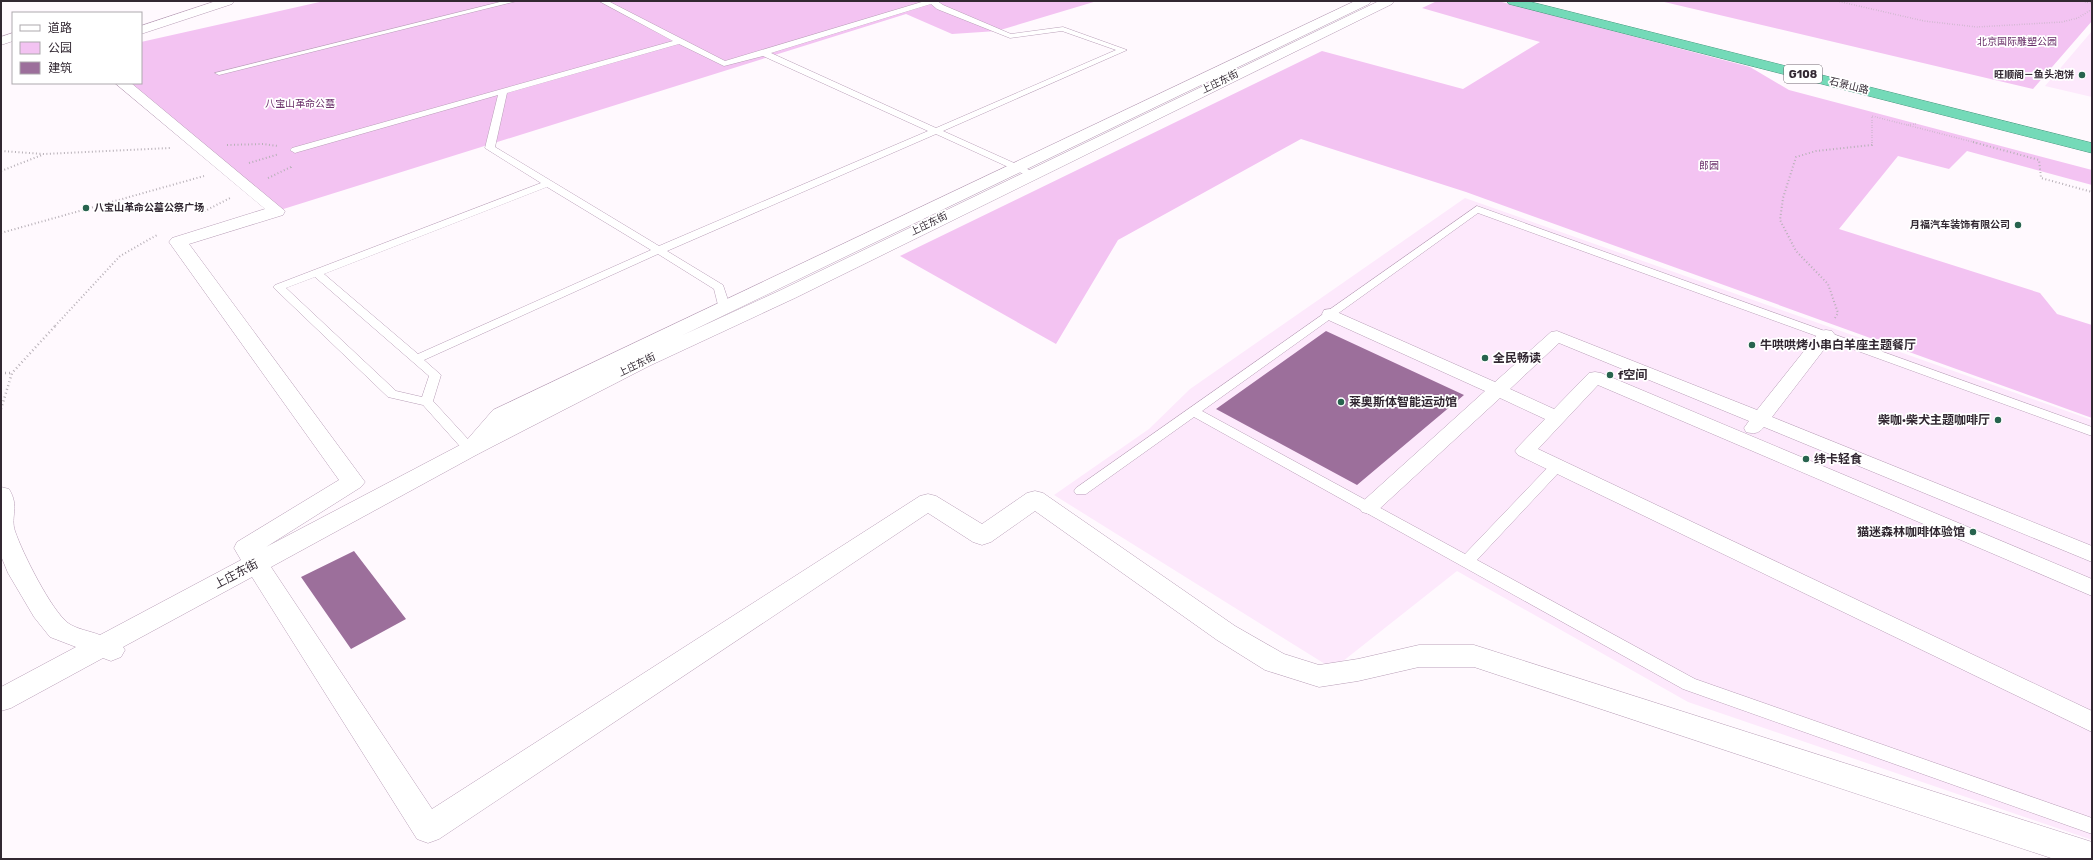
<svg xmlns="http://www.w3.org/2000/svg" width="2093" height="860" font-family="Rubik,'Noto Sans SC',sans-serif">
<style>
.built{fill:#fde9fc}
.green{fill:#f3c3f2}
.building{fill:#9c6f9b}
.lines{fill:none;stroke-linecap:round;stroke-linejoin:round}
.service-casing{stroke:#b89eb7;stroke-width:1}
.pedestrian-casing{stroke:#b89eb7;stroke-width:1}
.minor-casing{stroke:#b89eb7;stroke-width:1}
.secondary-casing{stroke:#b89eb7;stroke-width:1}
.trunk-casing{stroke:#47967d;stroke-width:1}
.path-far2{stroke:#b7b0b7;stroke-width:1.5;stroke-dasharray:0.5 2;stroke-linecap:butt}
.path-far1{stroke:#b7b0b7;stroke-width:2;stroke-dasharray:1 2.5;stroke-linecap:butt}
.path{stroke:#b7b0b7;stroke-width:2.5;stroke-dasharray:1 3;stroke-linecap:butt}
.service{fill:#fff;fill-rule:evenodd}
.pedestrian{fill:#fff;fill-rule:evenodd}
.minor{fill:#fff;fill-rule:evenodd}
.secondary{fill:#fff;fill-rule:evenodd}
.trunk{fill:#74dab8;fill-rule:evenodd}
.poi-dot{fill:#27634e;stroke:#fff;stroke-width:1.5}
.labels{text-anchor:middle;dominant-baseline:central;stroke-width:3.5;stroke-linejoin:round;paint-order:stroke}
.far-park-label{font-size:10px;fill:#6a306a;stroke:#fff}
.far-poi-label{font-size:10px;font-weight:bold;fill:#322832;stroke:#fff;text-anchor:end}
.far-street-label{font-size:10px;fill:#322832;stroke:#fff}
.shield{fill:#fff;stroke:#706870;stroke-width:1}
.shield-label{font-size:11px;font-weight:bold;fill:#322832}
.poi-label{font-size:12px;font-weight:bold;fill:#322832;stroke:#fff;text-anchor:start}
.street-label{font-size:12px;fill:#322832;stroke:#fff}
</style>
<rect width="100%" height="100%" fill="#fff9fe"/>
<!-- built -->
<path class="built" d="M2092,31v66l-47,-11z
M1465,198l627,222v420l-404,-138 -231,-131 -124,98 -279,-174 95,-66 41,-40z"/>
<!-- green -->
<path class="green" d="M324,1h773l-100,30 -45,3 -46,-20 -629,197 -155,-128h19v-41z
M1437,1h61l252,66 39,23 303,80v15l-125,-34 -18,18 -51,-13 -59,73 201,64 17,21 35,11v93l-626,-226 -165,-53 -183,101 -62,104 -156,-88 422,-205 141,38 77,-47 -118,-34z
M1660,1h432v20l-59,68z"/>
<!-- building -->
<path class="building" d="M1326,331l138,64 -107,90 -141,-76z
M354,551l52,68 -55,30 -50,-72z"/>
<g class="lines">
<defs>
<path id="service" d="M504,1h13l-298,74 -4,-2z
M599,1h9l117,60 200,-60h12l6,4 68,29 52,-7 64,23 -184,81 91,41v4h-6l-92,-42 -269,117 56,34 8,24 -2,2h-8l-2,-2 -5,-20 -56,-35 -234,106 17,15 -8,26 44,48 -2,3h-10l-42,-47 -35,-8 -115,-110 2,-2 266,-102 -56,-35 13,-53 -200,57 -3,1 -5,-3 2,-2 381,-107zM931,4l6,5 73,29 52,-7 54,19 -180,78 -165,-75zM679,44l45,22 39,-10 165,75 -269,115 -164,-99 12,-54zM547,187l104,63 -233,104 -94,-80zM315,277l114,99 -7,21 -26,-6 -110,-103z
M1477,206l615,221v9l-614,-223 -276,198 263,143 87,-91h10l2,3 -2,3 -85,91 218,119 397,139v16l-409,-145 -489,-272 -108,77h-10l-2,-3 2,-3z"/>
<path id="pedestrian" d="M1330,309l165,73 56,-50 6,-1 200,79 63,-79 6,-1 6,1 3,4 -3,4 -60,78 320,129v16l-328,-135c-6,7 -10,7 -18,5l-2,-4 5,-7 -190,-78 -49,46 44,20 35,-36 6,-1 6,1 491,206v17l-494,-211 -60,64 554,262v21l-574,-277 -3,-4 3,-4 27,-28 -45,-21 -124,114 -7,2 -7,-2 -3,-5 3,-5 123,-111 -161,-73 -2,-4 2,-4z"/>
<path id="minor" d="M216,1h18l-2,3 -91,30v-8z
M13,33v8l-12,4v-8z
M115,83h16l154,128 -2,4 -94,29 176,238 -4,5 -95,60 196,-103 8,-2 8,2 3,5 -3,5 -207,113 161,242 488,-313 8,-2 8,2 46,28 45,-31 8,-2 8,2 192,133 49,28 35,11 39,-6 61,-14h55l618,197v17h-38l-580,-192h-55l-61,14 -39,6 -54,-17 -48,-30 -182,-129 -44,31 -9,3 -9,-3 -45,-29 -489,326 -11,4 -11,-4 -165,-262 -129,70 2,3 -4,7 -10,4 -8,-3 -92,50 -10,3v-24l75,-40 -26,-10 -16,-20 -26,-44 -7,-17v-69l8,2c11,18 1,27 6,42 7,21 36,79 53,92 8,6 22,8 32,12l141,-75 -7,-12 3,-6 102,-62 -170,-238 3,-4 93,-29z"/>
<path id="secondary" d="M1355,1h16l-2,3 -686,331 98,-45 598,-289h15l-2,3 -597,294 -146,68 -171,88 -8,2 -8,-2 -3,-5 34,-39zM566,392l-59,29 2,-1z"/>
<path id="trunk" d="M1507,1h20l565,142v10l-583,-149z"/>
</defs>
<!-- service casing -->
<use href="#service" class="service-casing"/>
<!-- pedestrian casing -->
<use href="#pedestrian" class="pedestrian-casing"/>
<!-- minor casing -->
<use href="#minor" class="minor-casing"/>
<!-- secondary casing -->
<use href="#secondary" class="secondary-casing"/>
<!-- trunk casing -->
<use href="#trunk" class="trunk-casing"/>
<!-- path-far2 -->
<path class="path-far2" d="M1837,1l87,20 53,6 85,-5 16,-4 14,-9
M2085,2l7,1
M1916,124l-9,1 70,18
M1872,143v-27l35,9"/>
<!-- path-far1 -->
<path class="path-far1" d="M1973,142l66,18 2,18 51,14
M227,145l36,-1 15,2
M1,151l43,3 126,-6
M249,163l30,-9
M1,171l41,-16
M268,178l23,-11v-2
M201,213l29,-15
M1,233l203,-57
M1835,318l3,-5 -10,-29 -32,-33 -16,-31 3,-22 13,-41 20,-6 56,-6v-3
M55,326l65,-70 37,-21"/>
<!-- path -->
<path class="path" d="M1,373h11
M1,409l11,-36 44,-48"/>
<!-- service -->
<use href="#service" class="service"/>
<!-- pedestrian -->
<use href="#pedestrian" class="pedestrian"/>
<!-- minor -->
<use href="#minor" class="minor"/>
<!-- secondary -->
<use href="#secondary" class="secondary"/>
<!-- trunk -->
<use href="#trunk" class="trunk"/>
</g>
<!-- markers -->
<g class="poi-dot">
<circle cx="2082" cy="75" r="4"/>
<circle cx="86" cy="208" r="4"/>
<circle cx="2018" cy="225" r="4"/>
<circle cx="1752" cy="345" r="4"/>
<circle cx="1485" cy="358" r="4"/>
<circle cx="1610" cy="375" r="4"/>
<circle cx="1341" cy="402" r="4"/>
<circle cx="1998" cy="420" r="4"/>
<circle cx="1806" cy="459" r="4"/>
<circle cx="1973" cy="532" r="4"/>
</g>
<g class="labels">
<!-- far-park labels -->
<g class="far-park-label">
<text x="2017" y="42">北京国际雕塑公园</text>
<text x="300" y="104">八宝山革命公墓</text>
<text x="1709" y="166">郎园</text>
</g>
<!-- far-poi labels -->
<g class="far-poi-label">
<text x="2074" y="75">旺顺阁－鱼头泡饼</text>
<text x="94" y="208" text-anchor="start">八宝山革命公墓公祭广场</text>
<text x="2010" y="225">月福汽车装饰有限公司</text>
</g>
<!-- far-street labels -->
<g class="far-street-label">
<text transform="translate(1220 82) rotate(-26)">上庄东街</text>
<text transform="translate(1849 86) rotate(14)">石景山路</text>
<text transform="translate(929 224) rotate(-26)">上庄东街</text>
<text transform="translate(637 365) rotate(-26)">上庄东街</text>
</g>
<!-- shield labels -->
<rect class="shield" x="1784" y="65" width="38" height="18" rx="3"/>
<g class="shield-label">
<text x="1803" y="74">G108</text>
</g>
<!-- poi labels -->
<g class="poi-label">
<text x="1760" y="345">牛哄哄烤小串白羊座主题餐厅</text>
<text x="1493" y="358">全民畅读</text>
<text x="1618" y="375">f空间</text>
<text x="1349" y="402">莱奥斯体智能运动馆</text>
<text x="1990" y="420" text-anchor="end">柴咖·柴犬主题咖啡厅</text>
<text x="1814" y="459">纬卡轻食</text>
<text x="1965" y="532" text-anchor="end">猫迷森林咖啡体验馆</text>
</g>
<!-- street labels -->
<g class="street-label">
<text transform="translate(236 574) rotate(-28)">上庄东街</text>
</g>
</g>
<!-- border -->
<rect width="2093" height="860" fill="none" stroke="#322832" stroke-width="4"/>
<!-- legend -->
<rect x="12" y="12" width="130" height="72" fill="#ffffff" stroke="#ada9ad"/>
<rect x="20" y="25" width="20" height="6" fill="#ffffff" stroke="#ada9ad"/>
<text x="48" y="32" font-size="12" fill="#322832">道路</text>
<rect x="20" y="42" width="20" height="12" fill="#f3c3f2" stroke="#ada9ad"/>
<text x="48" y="52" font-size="12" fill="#322832">公园</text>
<rect x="20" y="62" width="20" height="12" fill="#9c6f9b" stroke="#ada9ad"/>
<text x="48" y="72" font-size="12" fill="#322832">建筑</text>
</svg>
